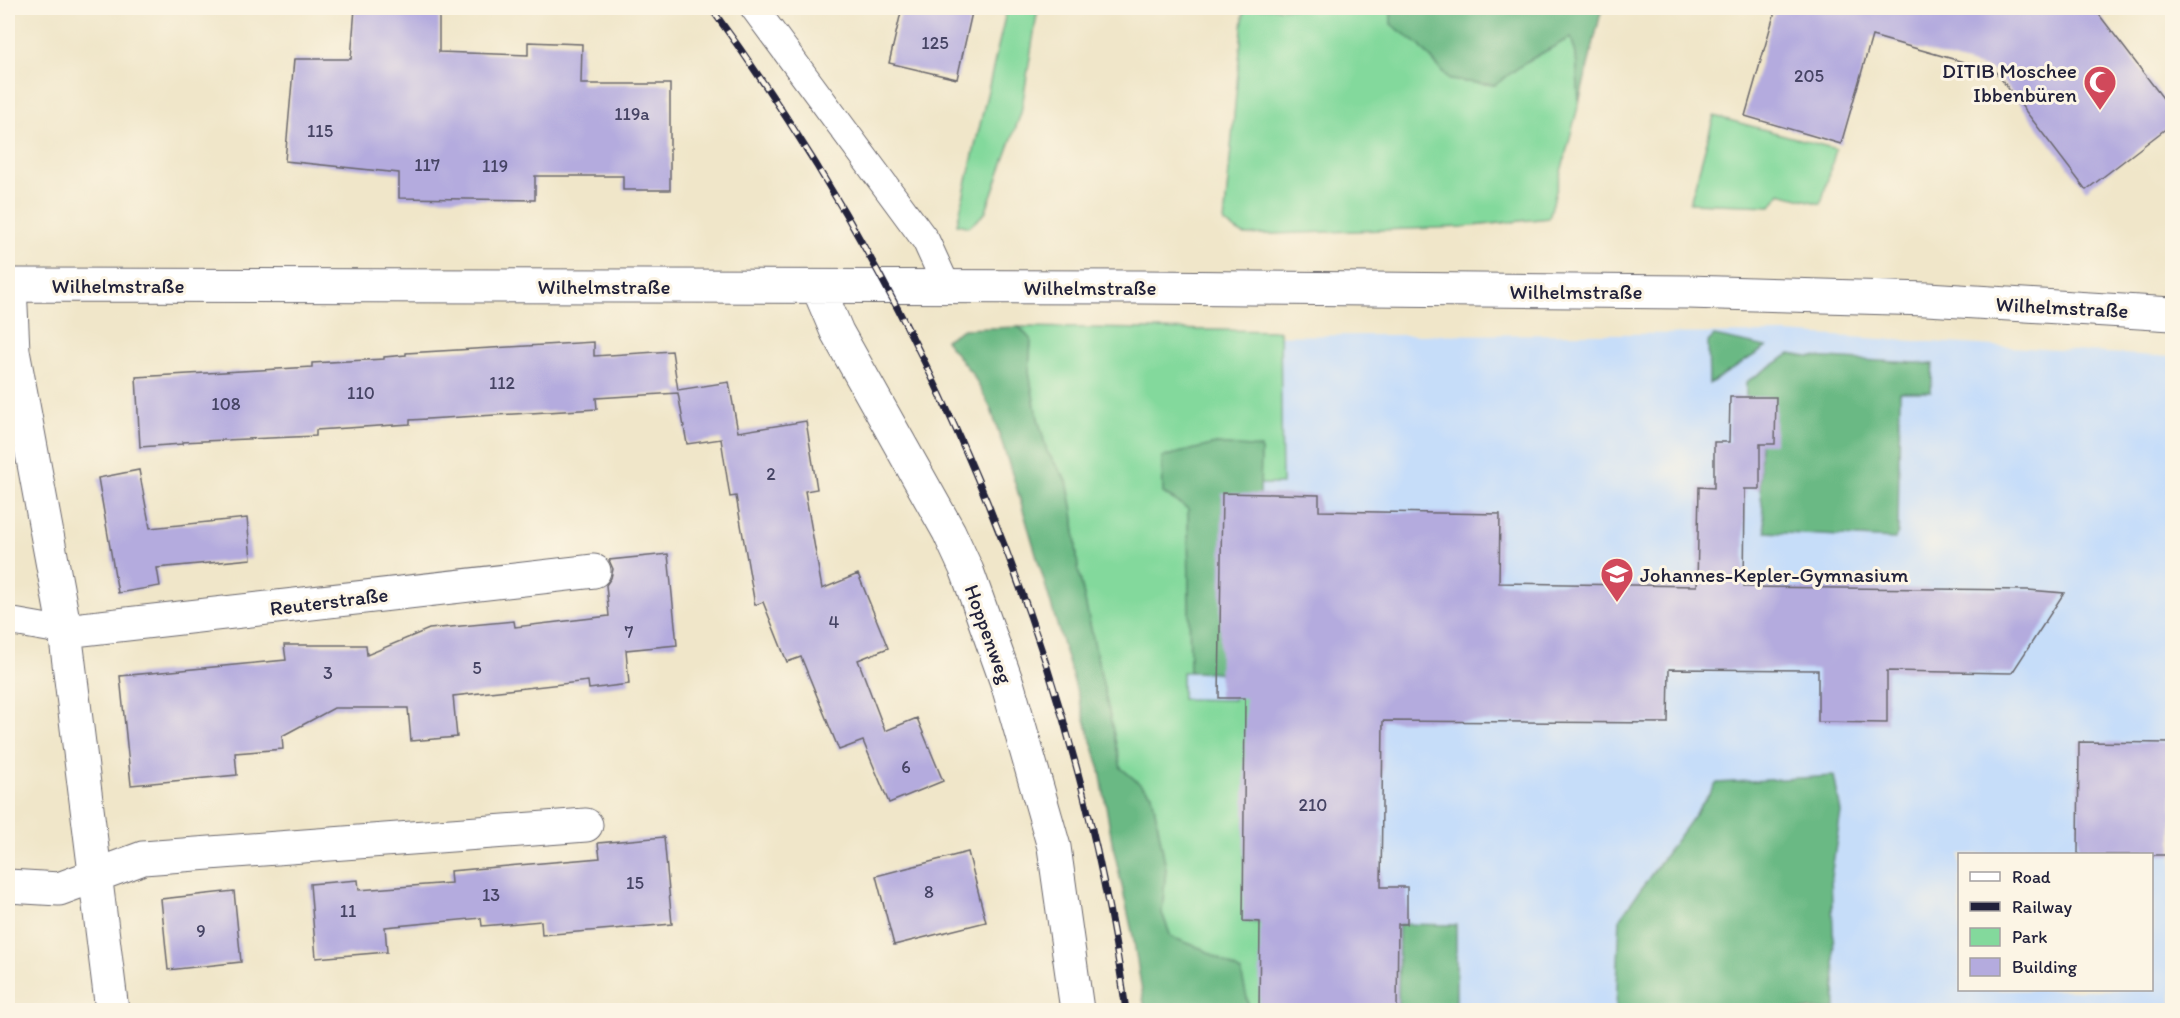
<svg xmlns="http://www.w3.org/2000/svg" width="2180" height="1018" font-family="Itim,sans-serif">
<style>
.built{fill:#c6ddf9;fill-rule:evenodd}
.green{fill:#83d99c;stroke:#527e6c;stroke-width:1.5}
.forest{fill:#6ab984;stroke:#466e60;stroke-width:1.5}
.building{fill:#b4abde}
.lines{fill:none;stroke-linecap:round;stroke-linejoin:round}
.lane-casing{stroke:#6a676d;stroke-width:29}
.street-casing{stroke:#6a676d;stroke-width:35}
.lane{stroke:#fff;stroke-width:27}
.street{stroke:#fff;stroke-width:33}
.rail-casing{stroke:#22223b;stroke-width:7}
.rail{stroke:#fcf5e5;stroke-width:4.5;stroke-dasharray:14;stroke-linecap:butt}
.labels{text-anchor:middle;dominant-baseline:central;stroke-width:6;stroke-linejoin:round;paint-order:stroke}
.number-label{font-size:18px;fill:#464464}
.poi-label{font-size:21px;fill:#22223b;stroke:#fcf5e5;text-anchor:end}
.street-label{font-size:21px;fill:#22223b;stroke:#fcf5e5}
</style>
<rect width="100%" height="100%" fill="#fcf5e5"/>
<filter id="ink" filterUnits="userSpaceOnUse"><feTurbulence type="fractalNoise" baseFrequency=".0167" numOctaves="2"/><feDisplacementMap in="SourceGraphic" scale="12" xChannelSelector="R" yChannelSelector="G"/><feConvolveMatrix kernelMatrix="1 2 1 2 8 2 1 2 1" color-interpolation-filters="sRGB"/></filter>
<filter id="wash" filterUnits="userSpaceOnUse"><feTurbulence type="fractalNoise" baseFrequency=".008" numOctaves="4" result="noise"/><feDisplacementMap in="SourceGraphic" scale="24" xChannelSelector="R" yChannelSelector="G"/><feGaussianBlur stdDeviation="1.35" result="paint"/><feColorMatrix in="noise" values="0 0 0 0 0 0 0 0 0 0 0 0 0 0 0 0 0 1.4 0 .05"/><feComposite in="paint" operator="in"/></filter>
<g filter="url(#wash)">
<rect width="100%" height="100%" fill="#f0e6c9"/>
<!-- built -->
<path class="built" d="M1786,333l386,24v653h-1027l-12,-74 -21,-95 -12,-71 -108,-433zM1960,854h192v136h-192z"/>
<!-- green -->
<path class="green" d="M1007,8h31l-17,105 -36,100 -16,14 -12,-3z
M1244,8h147l1,16 27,21 31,35 44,5 32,-23 45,-25 5,17 3,49 -30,115 -86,9 -219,8 -20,-12z
M1714,116l122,33 -15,55 -41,-11 -9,13 -81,-3z
M1019,327l261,4 2,153h-22l1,-35 -45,-5 -54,13 26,52 2,163h-8v27l52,1v-7h14l-3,229 18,1 -1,87h-14v-8l-45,-53 -32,-12 -9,-24 4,-44 -14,-74 -31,-27 -43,-199 -5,-58 -6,-30 -20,-29 -12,-45 -6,-35 2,-32z"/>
<!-- forest -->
<path class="forest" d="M1391,8h211l-23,95 -3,-49 -5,-17 -45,25 -31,23 -45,-5 -31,-35 -28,-21z
M1019,327l12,13 -2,32 6,35 12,45 20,29 6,30 5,58 43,199 31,26 14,75 -4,44 9,24 32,12 38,23 7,30v8h-103l-12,-74 -21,-95 -12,-71 -84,-284 -25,-77 -18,-34 -28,-35 18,-11z
M1714,336l53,11 -58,37 -1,-42z
M1790,354l18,3 125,7 -2,28h-31l-2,141 -3,6 -129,-7 -6,-43v-45l-14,-47v-15z
M1216,444l45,4 -1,48 -38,177 -32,-1 -2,-163 -25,-16 -1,-36z
M1834,776l7,36 -10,65 5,133h-220l4,-92 97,-135z
M1399,924l57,1v85h-58z"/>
<g id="blocks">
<!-- building -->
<path class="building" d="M355,8h84v44l89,3v-13l54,2 -1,40h89v106h-47v-14h-88v24l-136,-2v-25l-114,-12 9,-102h57z
M902,8h71l-16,71 -68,-16z
M1776,8h318l78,102v14l-86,66 -91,-119 -123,-35 -31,108 -96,-28z
M594,342v14l78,-5 6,39 51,-8 9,50 68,-11 11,68 -12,2 17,98 36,-15 30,74 -30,12 27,71 32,-13 26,63 -54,22 -26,-62 -24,9 -38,-93 -14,5 -24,-60 -8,3 -19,-109 -6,1 -9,-58 -34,5 -9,-51 -82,5 1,11 -187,11v4l-94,6v6l-134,6v2l-42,3 -4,-70 176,-10v-4l72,-4v-2l22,-2v-2z
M1730,397h46l-1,47h-15v45h-17h2l-1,98 284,3 36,3 -52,80 -125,-2v52l-69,-1v-52l-149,-1 -1,54 -285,-2 -2,166h26v37h-9l-1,87h-138l1,-89 -17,-1 2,-223h-26l3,-205 97,2v16l181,3 -1,69 198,3 2,-99 15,1v-46h15z
M139,470l11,58 97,-10 4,41 -94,9 3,18 -42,7 -20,-115z
M668,554l9,91 -51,5 3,34 -40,5 -1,-8 -135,15 4,41 -46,4 -3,-33h-74l-52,28 1,13 -48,4 2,22 -106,10 -11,-109 166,-16 -2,-15h82l1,10 62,-26 85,-8 1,6 94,-11 -3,-31 5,-7 2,-9 -4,-9z
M2079,742l93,1v112h-94z
M664,837l8,87 -130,11 -1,-14 -59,5 -1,-8 -96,9 2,25 -71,6 -6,-74 48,-4 1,10 92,-7 -1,-12 150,-13 -2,-15z
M968,852l18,70 -92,23 -18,-69z
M234,891l7,71 -73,8 -7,-71z"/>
</g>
</g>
<g filter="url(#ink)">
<use href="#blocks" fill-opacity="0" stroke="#6a676d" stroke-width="1.5"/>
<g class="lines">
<defs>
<path id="lane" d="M754,8l172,233 21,46
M8,621l57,10"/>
<path id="street" d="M8,285l1133,2 547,5 239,7 245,15
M10,285l3,66 52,280 47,379
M818,287l19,45 112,200 18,39 41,115 46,161 23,163
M65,631l529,-60
M8,886l51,3 84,-31 443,-33"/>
</defs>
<!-- lane casing -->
<use href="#lane" class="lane-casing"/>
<!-- street casing -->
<use href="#street" class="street-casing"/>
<!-- lane -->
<use href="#lane" class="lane"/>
<!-- street -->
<use href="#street" class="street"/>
<defs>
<path id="rail" d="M711,8c214,293 364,642 415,1002"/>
</defs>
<!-- rail casing -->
<use href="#rail" class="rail-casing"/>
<!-- rail -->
<use href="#rail" class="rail"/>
</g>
</g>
<!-- icons -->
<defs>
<symbol id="mosque-pin" viewBox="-11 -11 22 30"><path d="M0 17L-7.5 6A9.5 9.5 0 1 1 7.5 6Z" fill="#d1495b" stroke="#fcf5e5"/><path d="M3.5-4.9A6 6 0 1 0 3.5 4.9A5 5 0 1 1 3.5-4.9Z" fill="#fff"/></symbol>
<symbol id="school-pin" viewBox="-11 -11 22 30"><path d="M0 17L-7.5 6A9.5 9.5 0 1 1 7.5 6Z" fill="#d1495b" stroke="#fcf5e5"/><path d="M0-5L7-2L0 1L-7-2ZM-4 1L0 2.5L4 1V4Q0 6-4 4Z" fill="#fff"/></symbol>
</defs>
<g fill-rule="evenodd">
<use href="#mosque-pin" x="2081" y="63" width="38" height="52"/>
<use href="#school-pin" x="1598" y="555" width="38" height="52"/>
</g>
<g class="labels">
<!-- number labels -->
<g class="number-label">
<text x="935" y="43">125</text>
<text x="1809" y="76">205</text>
<text x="632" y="114">119a</text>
<text x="320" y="131">115</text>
<text x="427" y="165">117</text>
<text x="495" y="166">119</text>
<text x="502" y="383">112</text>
<text x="361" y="393">110</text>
<text x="226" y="404">108</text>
<text x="771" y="474">2</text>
<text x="834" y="622">4</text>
<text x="629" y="632">7</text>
<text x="477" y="668">5</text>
<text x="328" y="673">3</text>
<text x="906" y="767">6</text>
<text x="1313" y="805">210</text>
<text x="635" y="883">15</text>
<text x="929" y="892">8</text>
<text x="491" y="895">13</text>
<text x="348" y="911">11</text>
<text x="201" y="931">9</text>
</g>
<!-- poi labels -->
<g class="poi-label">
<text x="2077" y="70">DITIB Moschee<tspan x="2077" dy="24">Ibbenbüren</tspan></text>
<text x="1640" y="574" text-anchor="start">Johannes-Kepler-Gymnasium</text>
</g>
<!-- street labels -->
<g class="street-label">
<text x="118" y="285">Wilhelmstraße</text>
<text x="604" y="286">Wilhelmstraße</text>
<text x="1090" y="287">Wilhelmstraße</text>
<text x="1576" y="291">Wilhelmstraße</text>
<text transform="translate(2062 307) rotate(3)">Wilhelmstraße</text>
<text transform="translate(329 601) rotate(-7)">Reuterstraße</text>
<text transform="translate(989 634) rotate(70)">Hoppenweg</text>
</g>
</g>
<!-- margin -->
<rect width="2180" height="1018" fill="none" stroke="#fcf5e5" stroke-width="30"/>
<!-- legend -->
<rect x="1958" y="853" width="195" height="138" fill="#fcf5e5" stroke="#a5a1a1" stroke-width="1.5"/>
<rect x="1970" y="872" width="30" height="9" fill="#ffffff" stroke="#a5a1a1" stroke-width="1.5"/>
<text x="2012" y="883" font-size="18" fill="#22223b">Road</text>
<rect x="1970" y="902" width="30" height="9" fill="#22223b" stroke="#a5a1a1" stroke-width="1.5"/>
<text x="2012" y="913" font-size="18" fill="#22223b">Railway</text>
<rect x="1970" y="928" width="30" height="18" fill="#83d99c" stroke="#a5a1a1" stroke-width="1.5"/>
<text x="2012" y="943" font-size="18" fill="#22223b">Park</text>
<rect x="1970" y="958" width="30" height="18" fill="#b4abde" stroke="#a5a1a1" stroke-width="1.5"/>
<text x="2012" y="973" font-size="18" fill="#22223b">Building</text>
</svg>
